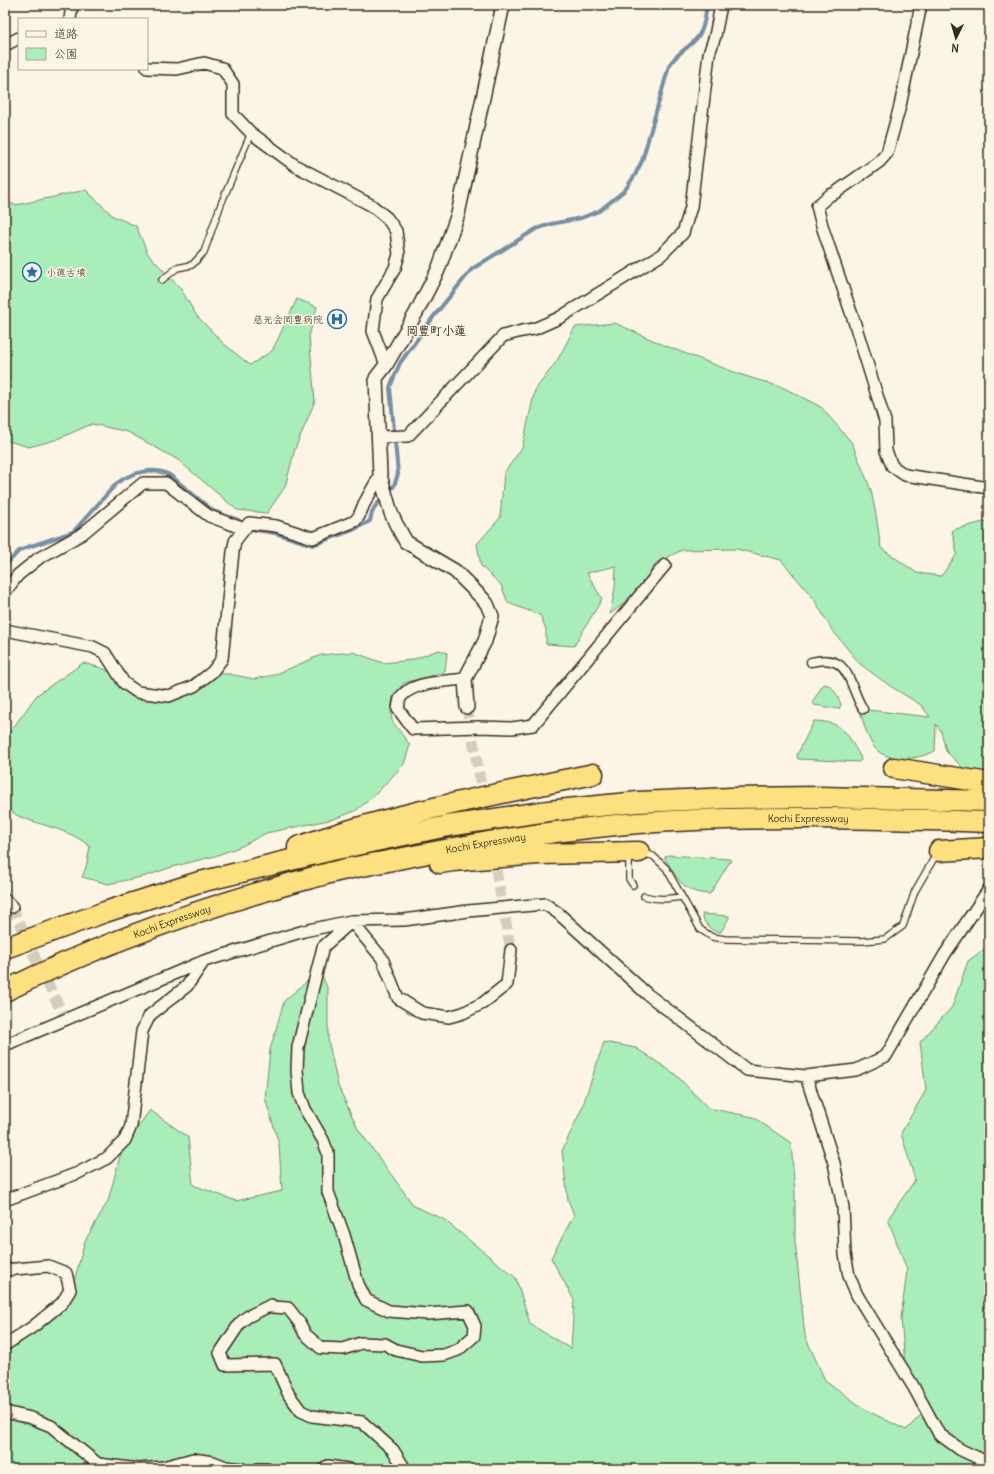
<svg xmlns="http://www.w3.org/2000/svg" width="994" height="1474" font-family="Delius,'Klee One',sans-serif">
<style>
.green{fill:#a9eeb9;stroke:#728c6c}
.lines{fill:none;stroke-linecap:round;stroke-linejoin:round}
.stream{stroke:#768fa3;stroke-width:4}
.minor-tunnel{stroke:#d5ccbd;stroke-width:11;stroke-dasharray:11 5.5;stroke-linecap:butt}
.service-casing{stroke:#3b2a1e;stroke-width:8}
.pedestrian-casing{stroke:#3b2a1e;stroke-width:11}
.minor-casing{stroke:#3b2a1e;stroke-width:14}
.tertiary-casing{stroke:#3b2a1e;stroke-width:16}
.motorway-casing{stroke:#3b2a1e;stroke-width:23}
.service{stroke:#fcf5e5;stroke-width:5.5}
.pedestrian{stroke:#fcf5e5;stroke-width:8}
.minor{stroke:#fcf5e5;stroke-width:11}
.tertiary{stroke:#fcf5e5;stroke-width:13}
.motorway{stroke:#fde080;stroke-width:20}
.labels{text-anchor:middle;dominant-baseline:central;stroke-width:3;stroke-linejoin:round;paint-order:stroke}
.poi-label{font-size:10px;fill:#3b2a1e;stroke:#fcf5e5;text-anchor:start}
.street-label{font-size:10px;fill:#3b2a1e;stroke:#fcf5e5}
.quarter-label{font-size:12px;font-weight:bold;fill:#3b2a1e;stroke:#fcf5e5}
</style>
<rect width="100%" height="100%" fill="#fcf5e5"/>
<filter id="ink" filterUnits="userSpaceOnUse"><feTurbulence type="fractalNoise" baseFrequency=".025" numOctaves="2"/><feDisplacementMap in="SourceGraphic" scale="8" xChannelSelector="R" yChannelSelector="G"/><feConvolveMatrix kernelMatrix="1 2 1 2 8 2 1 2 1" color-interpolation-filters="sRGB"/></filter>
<g filter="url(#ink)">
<!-- green -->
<path class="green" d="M86,190l27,26 23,10 12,28 33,35 15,26 28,29 26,21 22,-14 25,-52 20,8 -8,29 6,65 -20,48 -10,38 -18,26 -30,-3 -59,-50 -50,-28 -36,-8 -37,16 -26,7 -24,-7v-238l11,3z
M615,323l51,23 39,15 37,14 42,13 37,19 31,36 19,47 5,25 5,33 36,25 24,3 16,-22 -5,-24 35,-9 2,2v250l-24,-3 -19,-19 -5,-20 -5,-7 -1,27c-17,9 -52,13 -63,-7 -6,-10 -9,-24 -13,-35l71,8 -9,-12 -31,-19 -30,-22 -28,-34 -18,-31 -33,-39 -45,-11 -54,1 -26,13 -21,32 -25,19 5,-26 1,-22 -29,7 15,26 -28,47 -28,-2v-15l-6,-14 -32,-12 -7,-18 -20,-19 -4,-22 23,-26 4,-45 18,-25 13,-58 22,-29 18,-34z
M439,650l8,3 -2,19 -41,11 -11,14 -2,14 1,10 18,24 -6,19 -30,32 -19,15 -21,8 -68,14 -24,13 -27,10 -43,11 -26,9 -38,8 -26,-7 4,-10 4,-20c-19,-18 -49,-21 -72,-31 -5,-3 -9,-7 -13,-10v-67l32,-44 46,-32 19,5 47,23 28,1 20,-18h32l25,5 20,-4 47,-20 32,-3 30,11 28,-3z
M825,684c9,2 13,13 16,21l-2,4 -25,-4 -2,-2 10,-17z
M814,721c30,1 32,11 46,35l1,4 -2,2 -61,-3 -1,-4z
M668,855l61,4 2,1 -21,34c-27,-1 -31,-14 -45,-35v-2z
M702,914l27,2v2l-8,14c-9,1 -18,-9 -19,-18z
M989,946v523h-984v-119l67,-61 13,-48 23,-40 14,-52 28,-39 38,27 5,48 43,16 46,-10 -3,-47 -14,-46 5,-48 14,-49 36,-31 8,20v49l10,47 20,43 56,77 29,13 73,59 14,46 41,25 3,-49 -23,-42 23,-43 -6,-15 -6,-49 20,-43 22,-66 32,6 39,26 33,34 45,9 38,26 4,50v48l10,95 20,44 39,29 42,21 21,-21 -22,-44 -4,-47 6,-48 -19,-51 27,-39 -14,-47 25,-43 -6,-48 32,-35 16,-46z"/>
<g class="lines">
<!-- stream -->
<path class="stream" d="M388,492l6,-6 4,-12 -8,-87 10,-24 34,-47 38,-47 64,-40 15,-5 30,-6 18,-7 15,-12 11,-9 10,-15 7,-14 27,-95c7,-14 22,-18 30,-31 6,-8 6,-20 8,-30
M5,566l14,-15 9,-4 45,-15 44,-49c15,-11 38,-17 54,-7l42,35 25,9 17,10 20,3 38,12 40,-15 17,-9c2,-11 5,-16 14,-24"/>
<!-- minor-tunnel -->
<path class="minor-tunnel" d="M467,707l21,118
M493,854l18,96
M12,907l25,55 26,52"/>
<defs>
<path id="service" d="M162,280l15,-12 15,-3 12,-13 17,-48 30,-71
M642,853l11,3 13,12 34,61 12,8 13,2 137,2 23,-2 18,-13 12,-35 22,-38
M629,856v23l4,6
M644,896c13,4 24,3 37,1"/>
<path id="pedestrian" d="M811,662c40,-10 37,23 52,47"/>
<path id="minor" d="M921,5l-21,101 -13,47 -8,9 -44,31 -5,2 -13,11 6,23 31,92 31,100 1,30 6,15 13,9 84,13
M70,19l2,-14
M5,45l14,-7
M147,68l30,1 27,-6 18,5 11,16v30l18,19 45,33 75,39 16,13 9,13 3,23 -4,14 -18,31 -4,32 13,34
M378,437l30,-1 95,-100 19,-5 12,-2 25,-11 102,-63 22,-22 8,-26 18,-153 6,-18 6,-31
M5,592l13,-17 21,-17 43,-24 61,-51h23l43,33 35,13
M5,630l88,17 12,6 19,30 13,9 32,4 25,-10 18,-14 10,-13 11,-107 2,-11 14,-18 27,3 37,12 42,-17 4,-5 5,-12 16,-29
M465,679c-17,2 -54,3 -64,18 -2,2 -2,8 -3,12l15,20 66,-2 33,1 21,-3 132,-160
M5,900l7,7
M351,921l31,37 16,40 24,15 27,4 14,-4 20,-10 24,-19 4,-34
M351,922l-28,25 -25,100 -1,23 2,23 6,16 18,31 5,13v39l16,43 14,49 8,16 23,11 38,3 41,-3 7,15 -1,10 -16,14 -14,5 -22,1 -26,-6 -11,-6 -24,-1 -18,6 -22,-1 -16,-14 -6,-12 -11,-14 -16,-1 -1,-2 -24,12 -7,6 -20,30 5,12 50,-1 14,31 12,16 11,5 50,6 31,28 12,19
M5,1045l199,-84 100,-30 47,-10 53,-1 64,-9 77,-7 13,9 89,81 100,76 59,6 50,-6 30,-14 59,-102 44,-65
M806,1076l28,87 9,44 2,47 4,22 8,19 56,91 26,48 22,16 28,13
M5,1200l73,-27 29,-15 18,-18 6,-14 11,-95 8,-16 37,-29 17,-25
M5,1270l43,-4 18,7 4,17 -8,13 -28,23 -29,19
M5,1412l26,6 20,8 47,38 41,5 24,-2 30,-8 20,3 13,5 16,2
M258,1469h9
M324,1469l4,-3 20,3"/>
<path id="tertiary" d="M467,707l-2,-28 20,-38 7,-25 -5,-12 -4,-5 -28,-28 -49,-29 -10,-18 -5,-11 -11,-38 -4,-97 10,-13 30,-52 22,-43 20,-56 45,-209"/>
<g id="motorway">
<path d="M894,768l95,15"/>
<path d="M298,847c96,-34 196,-52 295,-73"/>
<path d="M939,851l50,-3"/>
<path d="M440,863l13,-2 85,-7 101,-2"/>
<path d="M5,948l100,-36 91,-29 136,-33 116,-24 100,-15 90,-9 93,-4 89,-1 169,4"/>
<path id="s1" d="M5,991c104,-52 216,-90 328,-119 17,-4 34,-7 50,-10 35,-7 70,-14 105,-20 50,-8 100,-15 151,-19 116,-8 234,-5 350,-1"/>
</g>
</defs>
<!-- service casing -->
<use href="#service" class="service-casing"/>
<!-- pedestrian casing -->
<use href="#pedestrian" class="pedestrian-casing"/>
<!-- minor casing -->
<use href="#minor" class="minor-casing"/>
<!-- tertiary casing -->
<use href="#tertiary" class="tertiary-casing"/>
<!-- motorway casing -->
<use href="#motorway" class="motorway-casing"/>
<!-- service -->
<use href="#service" class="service"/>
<!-- pedestrian -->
<use href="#pedestrian" class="pedestrian"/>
<!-- minor -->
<use href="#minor" class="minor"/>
<!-- tertiary -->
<use href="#tertiary" class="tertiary"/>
<!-- motorway -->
<use href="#motorway" class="motorway"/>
</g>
</g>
<!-- icons -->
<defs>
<symbol id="sight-ring" viewBox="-11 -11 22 22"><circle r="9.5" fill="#fcf5e5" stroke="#1f6fb2" stroke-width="1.5"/><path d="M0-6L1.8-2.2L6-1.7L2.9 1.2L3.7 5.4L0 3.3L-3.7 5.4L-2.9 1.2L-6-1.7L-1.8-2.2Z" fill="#1f6fb2"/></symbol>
<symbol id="hospital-ring" viewBox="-11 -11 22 22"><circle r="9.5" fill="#fcf5e5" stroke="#1f6fb2" stroke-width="1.5"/><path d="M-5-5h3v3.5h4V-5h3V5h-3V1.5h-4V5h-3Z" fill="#1f6fb2"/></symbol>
</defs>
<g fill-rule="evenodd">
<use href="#sight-ring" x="21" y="261" width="22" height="22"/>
<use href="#hospital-ring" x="326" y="308" width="22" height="22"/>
</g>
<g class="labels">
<!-- poi labels -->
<g class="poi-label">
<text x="46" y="272">小蓮古墳</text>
<text x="323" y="319" text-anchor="end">慈光会岡豊病院</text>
</g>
<!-- street labels -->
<g class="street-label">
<text stroke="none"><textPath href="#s1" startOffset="829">Kochi Expressway</textPath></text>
<text stroke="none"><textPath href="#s1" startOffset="505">Kochi Expressway</textPath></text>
<text stroke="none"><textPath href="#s1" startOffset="181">Kochi Expressway</textPath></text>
</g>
<!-- quarter labels -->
<g class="quarter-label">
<text x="436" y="330">岡豊町小蓮</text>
</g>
</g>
<!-- margin -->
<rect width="994" height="1474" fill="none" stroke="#fcf5e5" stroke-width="20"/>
<rect x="10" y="10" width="974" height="1454" fill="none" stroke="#3b2a1e" stroke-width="1.5" filter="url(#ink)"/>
<!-- legend -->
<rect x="18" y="18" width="130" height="52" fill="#fcf5e5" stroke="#afa495"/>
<rect x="26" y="31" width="20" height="6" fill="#fcf5e5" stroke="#afa495"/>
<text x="54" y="38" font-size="12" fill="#3b2a1e">道路</text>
<rect x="26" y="48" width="20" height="12" fill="#a9eeb9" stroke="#afa495"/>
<text x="54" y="58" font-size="12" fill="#3b2a1e">公園</text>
<!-- north arrow -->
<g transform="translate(956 38) rotate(185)" stroke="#fcf5e5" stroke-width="3" paint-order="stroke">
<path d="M0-3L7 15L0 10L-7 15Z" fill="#3b2a1e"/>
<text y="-6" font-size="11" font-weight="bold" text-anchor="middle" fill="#3b2a1e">N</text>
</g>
</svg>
